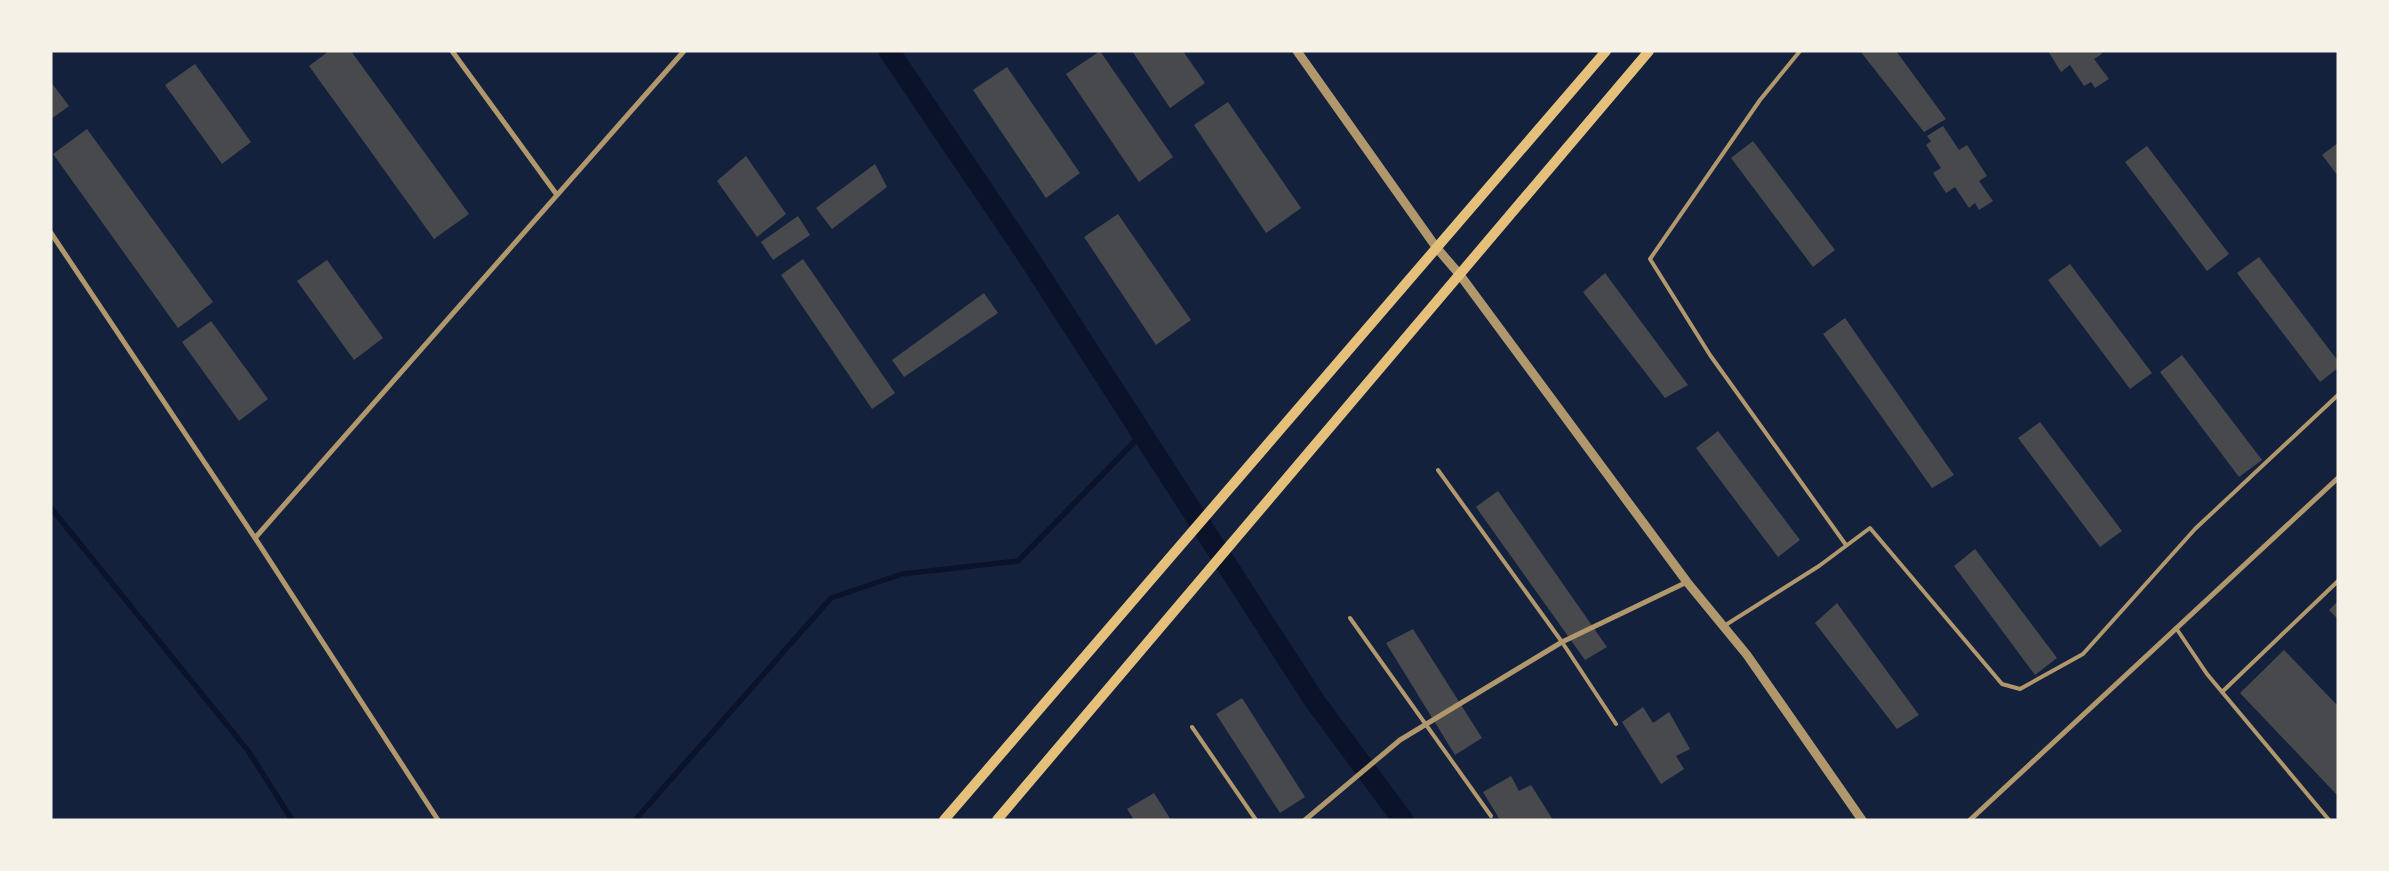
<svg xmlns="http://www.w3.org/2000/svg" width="2389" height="871" font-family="'Asap Condensed',sans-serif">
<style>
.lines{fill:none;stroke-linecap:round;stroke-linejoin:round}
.stream{stroke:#0b132b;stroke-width:5.5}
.canal{stroke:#0b132b;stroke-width:21}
.building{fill:#48494c}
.service{stroke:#b1986c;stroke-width:4}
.minor{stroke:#b1986c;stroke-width:5}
.tertiary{stroke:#b1986c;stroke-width:9}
.secondary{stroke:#e5c07b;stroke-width:10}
</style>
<rect width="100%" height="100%" fill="#14213d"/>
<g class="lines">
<!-- stream -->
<path class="stream" d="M51,508l198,244 43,68
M635,820l196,-222 71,-24 116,-13 124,-127"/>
<!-- canal -->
<path class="canal" d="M889,51l136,201 289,448 89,120"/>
</g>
<!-- building -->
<path class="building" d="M329,51h22l118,163 -35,25 -125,-173z
M1100,51l73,106 -34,25 -73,-108z
M1132,51h51l22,32 -35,25z
M1860,51h36l50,68 -22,13z
M2048,51h52l2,3 -8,5 15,20 -14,9 -4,-6 -7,4 -14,-21 -9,7z
M195,64l56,78 -29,22 -57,-79z
M1007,67l73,106 -34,25 -73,-108z
M51,82l18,24 -18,13z
M1228,102l73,106 -35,25 -72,-108z
M1943,126l16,24 8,-5 20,31 -8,5 14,20 -14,9 -4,-7 -6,5 -14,-21 -9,6 -13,-20 8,-5 -15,-23 5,-4 -4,-5z
M87,129l126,173 -35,26 -125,-174z
M1753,141l82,109 -22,17 -82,-109z
M2338,143v33l-16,-21z
M2147,146l82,108 -22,17 -82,-109z
M746,156l40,58 -29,23 -40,-56z
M875,164l12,23 -55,42 -16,-21z
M1118,214l73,106 -35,25 -72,-108z
M798,216l12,19 -37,25 -12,-18z
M2259,257l79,104v7l-18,14 -83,-109z
M803,259l92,134 -23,16 -91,-134z
M327,260l56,78 -29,22 -57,-79z
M2070,264l82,109 -22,16 -82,-109z
M1605,273l83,112 -23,13 -82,-106z
M984,293l14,20 -94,64 -12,-17z
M1845,318l109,157 -22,13 -109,-154z
M211,321l57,78 -29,22 -57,-79z
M2182,355l80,105 -23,17 -79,-105z
M2040,422l82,109 -22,16 -82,-109z
M1718,431l82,109 -22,17 -82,-109z
M1498,491l109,156 -22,13 -109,-153z
M1975,549l82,109 -22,17 -81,-109z
M2338,601v18l-9,-9z
M1837,603l82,112 -22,14 -82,-106z
M1413,629l69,109 -27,17 -69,-112z
M2284,650l54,56v90l-98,-103z
M1242,698l63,99 -25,16 -64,-99z
M1643,707l10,16 16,-11 21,37 -14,7 8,13 -23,15 -39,-62z
M1511,776l8,15 12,-6 22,35h-53l-17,-28z
M1154,793l17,27h-37l-7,-11z"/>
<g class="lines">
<!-- service -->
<path class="service" d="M1800,51l-40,49 -110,159 60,96 136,190
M1438,470l124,172 54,82
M1350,618l141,198
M1724,626l95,-60 51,-38 132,156 18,5 63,-35 112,-125 143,-134
M2176,628l31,46 122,146
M2222,692l116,-111
M1192,727l64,93"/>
<!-- minor -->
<path class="minor" d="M452,51l105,144
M51,233l204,305 183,282
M255,538l429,-487
M1305,820l95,-80 162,-98 125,-60
M1970,820l368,-342"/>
<!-- tertiary -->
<path class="tertiary" d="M1297,51l139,196 24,28 227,307 60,73 115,165"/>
<!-- secondary -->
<path class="secondary" d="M944,820l662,-769
M997,820l652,-769"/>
</g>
<!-- border -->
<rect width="2389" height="871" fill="none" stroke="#f6f1e7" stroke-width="105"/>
</svg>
